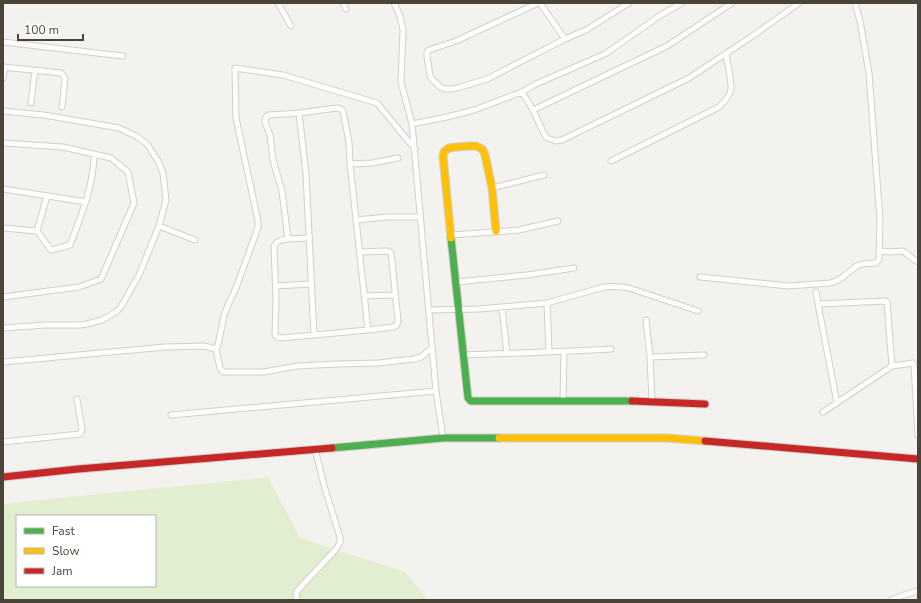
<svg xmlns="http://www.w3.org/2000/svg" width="921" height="603" font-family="'Nunito Sans',sans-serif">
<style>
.green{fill:#e1eecf;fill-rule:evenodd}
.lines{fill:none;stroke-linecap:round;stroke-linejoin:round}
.street-casing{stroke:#d2d0cb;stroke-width:7}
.fast-casing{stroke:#d3cfc5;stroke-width:9}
.slow-casing{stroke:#d3cfc5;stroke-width:9}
.jam-casing{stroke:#d3cfc5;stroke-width:9}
.street{stroke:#fdfdfc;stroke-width:5}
.fast{stroke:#4caf50;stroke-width:7}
.slow{stroke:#ffc107;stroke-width:7}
.jam{stroke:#c62828;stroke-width:7}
</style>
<rect width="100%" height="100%" fill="#f4f2ee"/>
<!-- green -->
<path class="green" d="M268,477l32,61 105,34 23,28h-425v-96zM17,516h138v70h-138z"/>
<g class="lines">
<defs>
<path id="street" d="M278,3l13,23
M343,3l3,6
M394,3l6,13 3,14 -2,52 11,42 24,267 7,47
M538,3l-82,38 -27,9 -2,2v4l3,20 2,3 8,8 5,2h6l6,-1 30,-9 78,-40 21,-9 43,-27
M540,3l25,36
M3,42l120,14
M3,67l58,6 2,2 2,4 -3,28
M3,78l2,-11
M522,92l11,18 11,24 3,4 9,3 6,-1 127,-62 62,-41 48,-34
M31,103l4,-33
M533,110l134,-64 65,-43
M3,111l41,4 75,13 17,8 11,8 11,17 5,12 3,27 -7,26 -20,49 -18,32 -5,5 -14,8 -15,4 -8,1h-34l-42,3
M299,113l-30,2 -2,1 -2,3v3l5,13 3,25 9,31 6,48 22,-1
M412,124l35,-7 27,-7 48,-18 14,-8 69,-30 36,-25 18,-13 23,-13
M3,143l60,4 48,11 17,14 6,31 -22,51 -11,25 -22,8 -76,10
M611,161l108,-54c5,-5 11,-11 12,-18 1,-7 -4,-27 -5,-35
M350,164l-1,-22 -6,-31 -2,-2 -4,-1 -38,5 7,61 8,161 54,-5
M492,188l52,-13
M3,189l83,13
M356,220l32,-3h32
M159,226l36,14
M3,228l34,3 14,19 19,-5c11,-29 24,-60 24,-91
M37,231l10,-35
M452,235l67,-5 39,-9
M288,239c-6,1 -11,1 -14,7l2,53 -1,36 2,2 4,1 33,-3
M880,251l10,1 13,-1 13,10h2
M360,252l26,-1 4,1 1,1 7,67 -1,5 -4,2 -25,3 -18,-166 22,-1 26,-5
M700,277l88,9 42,-3c12,-2 17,-11 27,-17 5,-3 13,-2 19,-3l3,-4 1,-39 -11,-147 -9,-52 -5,-18
M456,282l71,-7 47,-7
M276,286l35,-2
M816,292l2,12
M365,296l30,-1
M547,303l2,49
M502,308l5,46
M429,310l50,-1 68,-6 57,-16c9,-1 16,-1 25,1l69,23
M646,320l4,37 2,44
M216,349l2,-4 6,-29 4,-11 8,-17 19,-52 3,-9v-6l-22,-103 -1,-50 48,7 94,28 38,46
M464,355c49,-2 98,-3 147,-6
M650,357l54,-2
M3,362l162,-15 39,-1 12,3 4,19 3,4h41l33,-6 39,-2 42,-1 36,-4 7,-2 11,-9
M563,401l1,-49
M837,403l-19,-99 67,-3 2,1 5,64
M823,412l69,-46 21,-3 1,2 4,70
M171,415l265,-24
M3,442l77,-8 2,-4 -5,-31
M296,600l1,-9 40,-43 3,-6v-5l-15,-48 -10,-40
M891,600l13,-5 14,-4"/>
<path id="fast" d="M451,238l17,160 3,3h161
M332,448l111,-10h56"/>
<path id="slow" d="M451,238l-8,-82 1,-4 2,-2 3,-2 7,-1 13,-1h7l4,2 3,2 2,5 7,33 4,43
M499,438h169l37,3"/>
<path id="jam" d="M632,401l73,3
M705,441l213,18
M3,477l75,-8 254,-21"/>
</defs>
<!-- street casing -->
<use href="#street" class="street-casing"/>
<!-- fast casing -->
<use href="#fast" class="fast-casing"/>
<!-- slow casing -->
<use href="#slow" class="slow-casing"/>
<!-- jam casing -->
<use href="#jam" class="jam-casing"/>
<!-- street -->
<use href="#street" class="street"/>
<!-- fast -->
<use href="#fast" class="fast"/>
<!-- slow -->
<use href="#slow" class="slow"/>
<!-- jam -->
<use href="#jam" class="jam"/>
</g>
<!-- border -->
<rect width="921" height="603" fill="none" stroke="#4b4439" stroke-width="8"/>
<!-- legend -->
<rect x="16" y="515" width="140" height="72" fill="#ffffff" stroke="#b7b4b0"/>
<rect x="24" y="528" width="20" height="6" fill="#4caf50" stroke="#b7b4b0"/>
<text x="52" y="535" font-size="12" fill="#4b4439">Fast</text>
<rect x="24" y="548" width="20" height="6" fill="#ffc107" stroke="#b7b4b0"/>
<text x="52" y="555" font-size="12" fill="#4b4439">Slow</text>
<rect x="24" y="568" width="20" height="6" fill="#c62828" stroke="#b7b4b0"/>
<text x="52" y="575" font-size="12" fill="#4b4439">Jam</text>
<!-- scale -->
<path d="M18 34v6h65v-6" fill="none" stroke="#4b4439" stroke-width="2"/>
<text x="24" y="34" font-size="12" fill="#4b4439" stroke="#ffffff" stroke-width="3" paint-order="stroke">100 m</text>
</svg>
